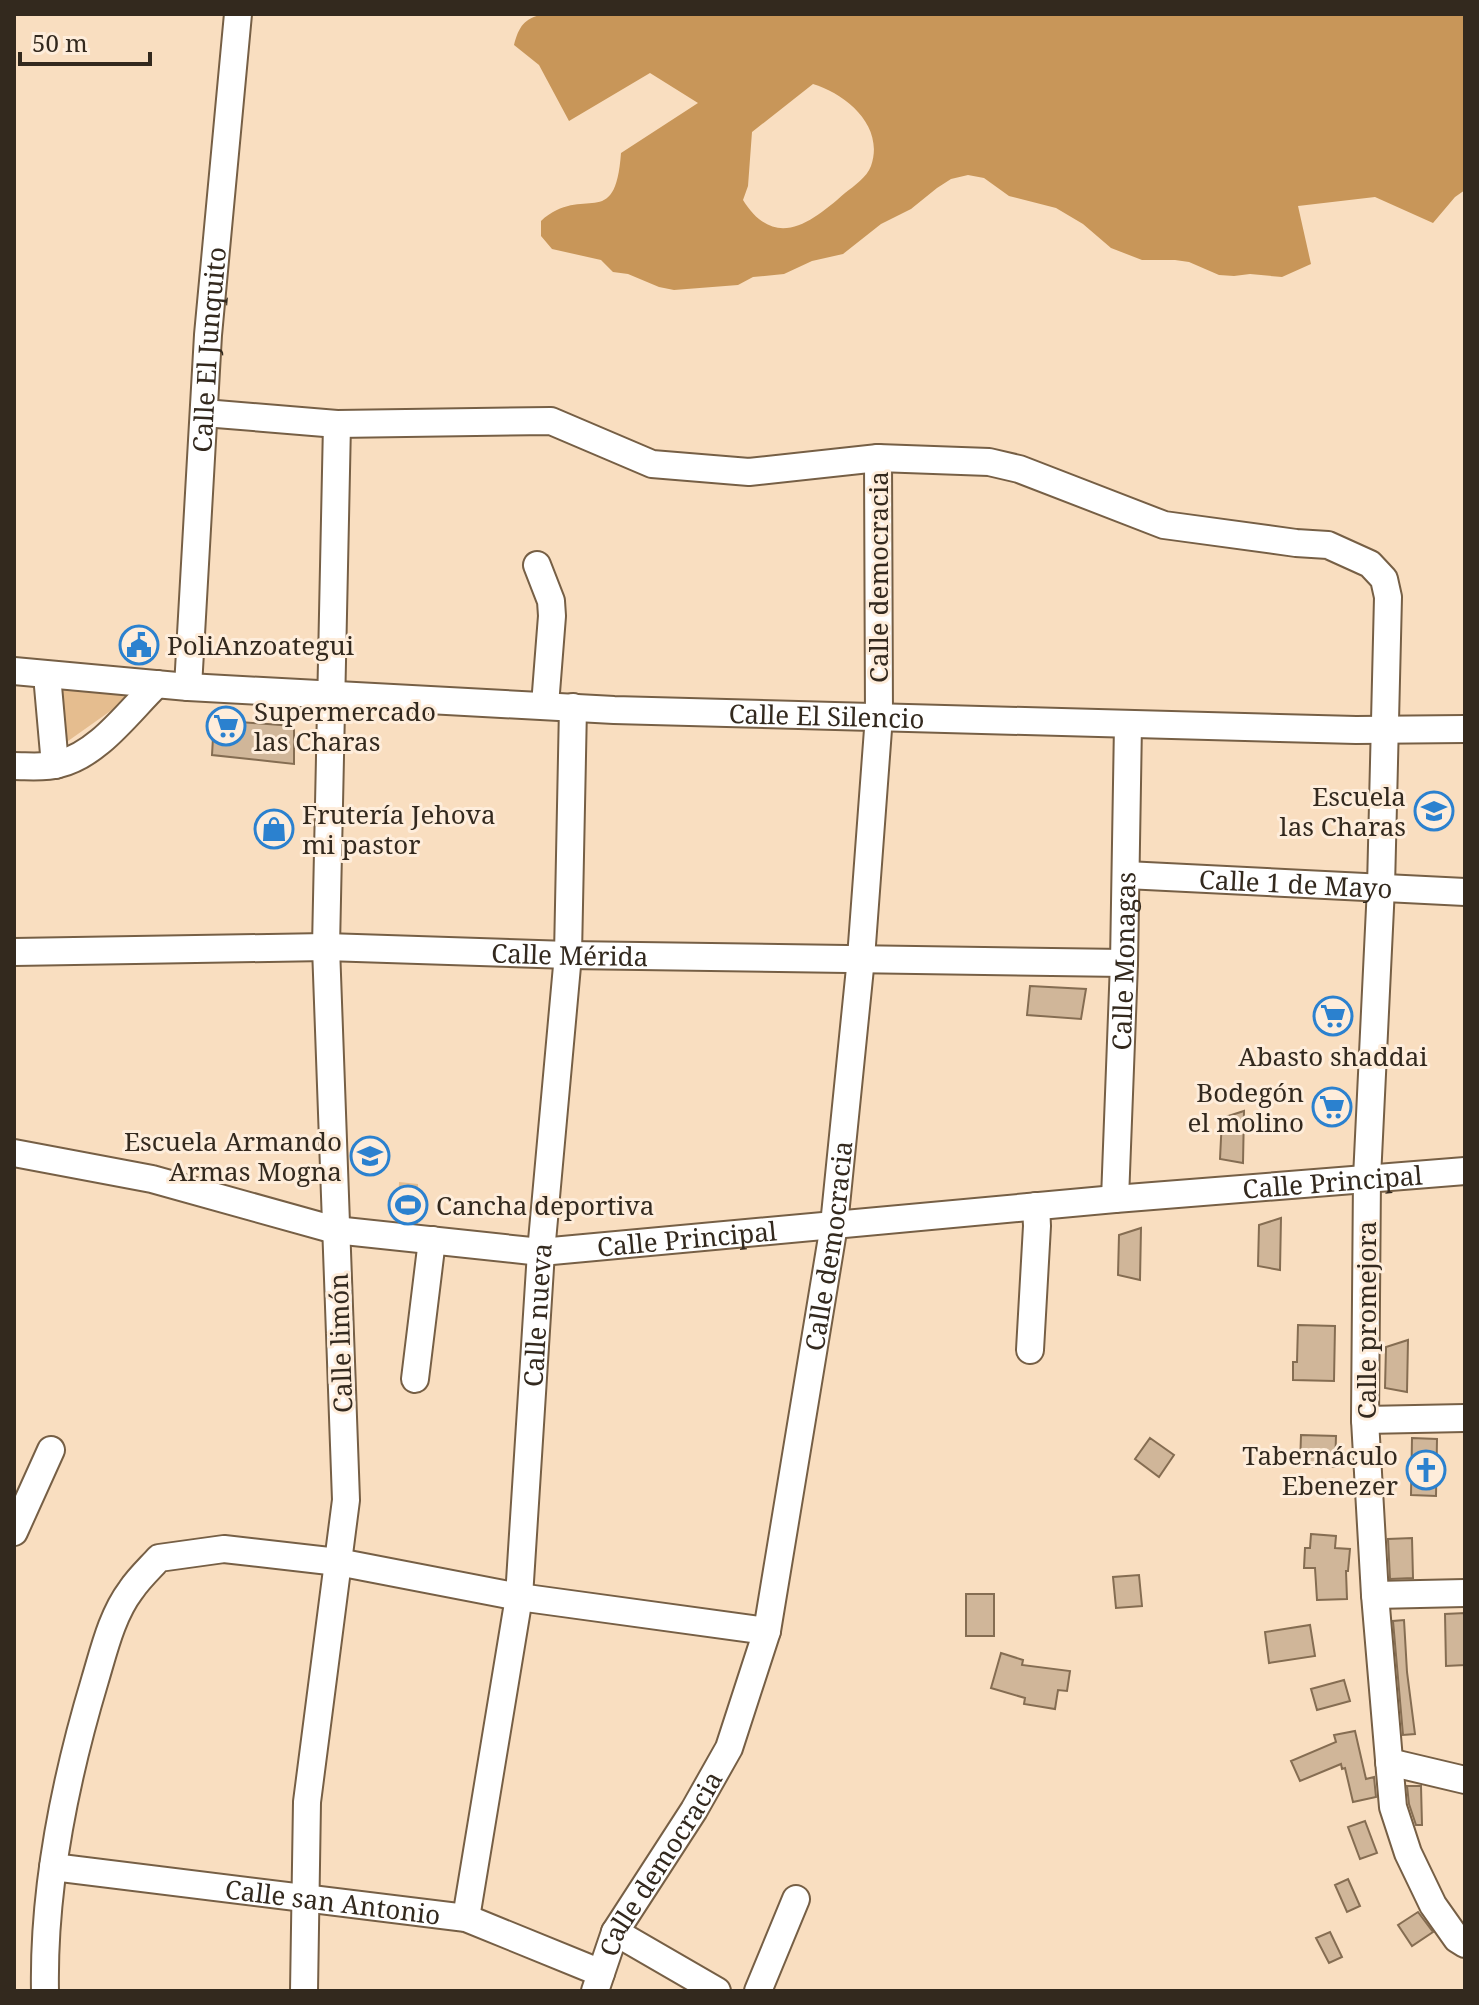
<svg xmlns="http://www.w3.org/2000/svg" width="1479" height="2005" font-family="'Noto Serif',serif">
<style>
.green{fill:#e5bd8f}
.forest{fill:#c89659;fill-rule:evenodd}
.building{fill:#d0b699;stroke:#856d52;stroke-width:2}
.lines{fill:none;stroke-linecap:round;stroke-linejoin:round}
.minor-casing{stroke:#765f45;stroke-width:30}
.minor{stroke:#fff;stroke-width:26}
.labels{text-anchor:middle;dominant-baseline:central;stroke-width:6;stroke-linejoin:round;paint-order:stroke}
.street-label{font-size:26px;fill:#33291e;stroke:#feeddb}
.poi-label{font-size:26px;fill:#33291e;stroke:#feeddb;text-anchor:start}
</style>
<rect width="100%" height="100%" fill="#f9dec0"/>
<!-- green -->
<path class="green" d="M57,684l76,11 -72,51z
M399,1182l19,2v43h-21z"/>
<!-- forest -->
<path class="forest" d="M543,14h922v176l-10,7 -22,26 -58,-26 -77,9 13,58 -29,13 -32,-3 -16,2 -15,-1 -30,-13 -14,-2h-33l-31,-12 -28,-24 -27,-16 -47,-12 -25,-18 -16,-3 -17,4 -14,9 -26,21 -30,15 -38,30 -31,7 -28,13 -31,3 -15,8 -64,5 -15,-3 -31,-13 -15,-2 -12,-12 -49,-11 -11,-13v-15c43,-39 74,13 80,-68l77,-50 -48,-30 -81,48 -30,-56 -25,-20c5,-19 10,-26 29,-31zM813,84c33,10 72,42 58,82 -4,11 -17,20 -26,27 -34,30 -70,58 -102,7l5,-14 4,-54z"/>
<!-- building -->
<path class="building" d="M214,720l80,6v38l-82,-9z
M1030,986l56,3 -5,30 -54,-4z
M1244,1111l-1,52 -23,-4 2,-41z
M1281,1218l-1,52 -22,-4 1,-41z
M1141,1228l-1,52 -22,-5 1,-40z
M1298,1325l37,1 -1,55 -41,-1v-18h4z
M1408,1340l-1,52 -22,-4 1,-41z
M1301,1435l35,1 -1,31 -35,-1z
M1150,1438l24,17 -15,22 -24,-18z
M1412,1438l25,1 -1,57 -25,-1z
M1311,1534l25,2 -1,12 15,1 -2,22h-2l1,28 -30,1 -2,-32h-11l1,-20h5z
M1412,1538l1,40 -23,1 -2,-40z
M1139,1575l3,31 -26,2 -3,-31z
M966,1594h28v42h-28z
M1465,1613v52l-19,1 -1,-52z
M1404,1620l3,52 8,62 -12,1 -10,-114z
M1310,1625l5,31 -46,7 -4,-31z
M1001,1653l22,7 -1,5 48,6 -3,20 -9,-1 -3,19 -31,-5 1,-6 -34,-10z
M1344,1680l6,21 -33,9 -6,-21z
M1355,1731l11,48 8,-2 2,20 -23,5 -8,-34 -3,1 -1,-5 -41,17 -9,-20 45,-19 -2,-7z
M1407,1786h14l1,39h-6l-7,-21z
M1365,1821l12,32 -17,6 -12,-32z
M1348,1879l12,27 -13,6 -12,-27z
M1418,1912l15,20 -21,14 -14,-21z
M1330,1932l12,25 -13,6 -13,-25z"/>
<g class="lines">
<defs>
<g id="minor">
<path d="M204,413l133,11 214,-3 101,43 97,8 129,-14 111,4 30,7 145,56 132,18 32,2 42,19 14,15 4,18 -7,290 -14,291 -2,242 10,175 18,212 15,46 25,52 24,34 8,5"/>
<path d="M537,565l14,36 1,15 -7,89"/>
<path id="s1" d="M14,671l174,16 426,23 742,20 109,-1"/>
<path d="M47,675l8,90"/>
<path id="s2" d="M188,687l20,-352 30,-321"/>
<path d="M14,766c14,0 31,2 45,-2 40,-10 69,-52 98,-80"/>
<path id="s3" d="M1126,875l339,17"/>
<path id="s4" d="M14,952l312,-5 242,8 556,8"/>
<path id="s5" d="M14,1153l138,26 183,51 206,22 574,-53 350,-28"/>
<path id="s6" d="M1115,1199l9,-236 4,-239"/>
<path d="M1030,1350l7,-124 -1,-20"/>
<path d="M415,1379l17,-139"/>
<path d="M1365,1420l100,-2"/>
<path d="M14,1532l37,-82"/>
<path d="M1375,1595l90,-2"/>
<path d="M1389,1762l76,18"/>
<path id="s7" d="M53,1867l413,51 135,55"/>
<path id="s8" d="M466,1918l53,-321 22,-345 27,-297 5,-248"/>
<path d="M615,1932l102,59"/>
<path d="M45,1991c-2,-105 20,-211 50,-311 9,-30 17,-65 36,-90 8,-12 19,-22 28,-32l65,-9 114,13 181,35 248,34"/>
<path d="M304,1991l3,-189 39,-302 -20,-553 11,-523"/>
<path id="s9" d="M595,1991l20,-59 79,-122 35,-62 38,-117 67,-406 27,-267 18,-242 -1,-258"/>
<path d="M758,1991l38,-92"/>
</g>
</defs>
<!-- minor casing -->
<use href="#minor" class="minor-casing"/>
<!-- minor -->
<use href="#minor" class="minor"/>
</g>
<!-- icons -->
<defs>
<symbol id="civic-ring" viewBox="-11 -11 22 22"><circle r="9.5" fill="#feeddb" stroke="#2b81cf" stroke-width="1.5"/><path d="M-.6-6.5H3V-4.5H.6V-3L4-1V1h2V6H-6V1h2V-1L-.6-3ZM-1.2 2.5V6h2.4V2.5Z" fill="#2b81cf"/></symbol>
<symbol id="supermarket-ring" viewBox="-11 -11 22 22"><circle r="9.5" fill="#feeddb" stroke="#2b81cf" stroke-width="1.5"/><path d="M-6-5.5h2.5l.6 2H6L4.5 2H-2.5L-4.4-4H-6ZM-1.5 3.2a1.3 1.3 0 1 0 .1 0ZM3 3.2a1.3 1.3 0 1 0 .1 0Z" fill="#2b81cf"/></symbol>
<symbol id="school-ring" viewBox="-11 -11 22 22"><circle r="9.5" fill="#feeddb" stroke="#2b81cf" stroke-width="1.5"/><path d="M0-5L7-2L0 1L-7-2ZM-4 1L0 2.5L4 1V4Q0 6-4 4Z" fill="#2b81cf"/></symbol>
<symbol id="shop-ring" viewBox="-11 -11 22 22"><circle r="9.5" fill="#feeddb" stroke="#2b81cf" stroke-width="1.5"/><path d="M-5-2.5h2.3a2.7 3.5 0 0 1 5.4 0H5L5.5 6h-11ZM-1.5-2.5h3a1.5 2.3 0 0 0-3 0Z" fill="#2b81cf"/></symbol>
<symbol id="stadium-ring" viewBox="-11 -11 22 22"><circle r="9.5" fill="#feeddb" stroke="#2b81cf" stroke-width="1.5"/><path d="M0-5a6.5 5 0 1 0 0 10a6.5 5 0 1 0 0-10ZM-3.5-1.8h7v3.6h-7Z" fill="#2b81cf"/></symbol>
<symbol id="church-ring" viewBox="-11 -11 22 22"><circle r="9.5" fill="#feeddb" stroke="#2b81cf" stroke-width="1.5"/><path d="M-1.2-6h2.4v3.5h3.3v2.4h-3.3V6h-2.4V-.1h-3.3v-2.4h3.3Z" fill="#2b81cf"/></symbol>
</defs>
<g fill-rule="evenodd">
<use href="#civic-ring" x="117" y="623" width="44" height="44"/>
<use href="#supermarket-ring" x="204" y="704" width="44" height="44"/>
<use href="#school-ring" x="1412" y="789" width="44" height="44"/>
<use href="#shop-ring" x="252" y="807" width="44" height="44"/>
<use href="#supermarket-ring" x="1311" y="994" width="44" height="44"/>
<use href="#supermarket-ring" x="1310" y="1085" width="44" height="44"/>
<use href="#school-ring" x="348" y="1134" width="44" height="44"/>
<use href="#stadium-ring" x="386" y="1183" width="44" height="44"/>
<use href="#church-ring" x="1404" y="1448" width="44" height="44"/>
</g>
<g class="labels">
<!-- street labels -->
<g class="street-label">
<text stroke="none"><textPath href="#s2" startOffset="338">Calle El Junquito</textPath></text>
<text transform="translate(878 577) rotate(-90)">Calle democracia</text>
<text stroke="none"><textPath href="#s1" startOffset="814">Calle El Silencio</textPath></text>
<text stroke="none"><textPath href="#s3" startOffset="170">Calle 1 de Mayo</textPath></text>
<text stroke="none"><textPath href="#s4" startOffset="556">Calle Mérida</textPath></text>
<text stroke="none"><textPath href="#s6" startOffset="238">Calle Monagas</textPath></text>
<text stroke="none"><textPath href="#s5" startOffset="1332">Calle Principal</textPath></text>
<text stroke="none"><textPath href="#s5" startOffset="684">Calle Principal</textPath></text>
<text stroke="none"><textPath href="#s9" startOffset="792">Calle democracia</textPath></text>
<text stroke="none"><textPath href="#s8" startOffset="608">Calle nueva</textPath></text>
<text transform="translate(1366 1320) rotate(-90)">Calle promejora</text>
<text transform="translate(340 1343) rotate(-92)">Calle limón</text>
<text stroke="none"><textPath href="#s9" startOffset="144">Calle democracia</textPath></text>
<text stroke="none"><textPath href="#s7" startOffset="282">Calle san Antonio</textPath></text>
</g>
<!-- poi labels -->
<g class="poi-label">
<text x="167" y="645">PoliAnzoategui</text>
<text x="254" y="711">Supermercado<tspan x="254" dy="30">las Charas</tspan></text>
<text x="1406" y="796" text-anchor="end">Escuela<tspan x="1406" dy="30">las Charas</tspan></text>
<text x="302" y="814">Frutería Jehova<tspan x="302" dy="30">mi pastor</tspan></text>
<text x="1333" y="1056" text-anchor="middle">Abasto shaddai</text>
<text x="1304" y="1092" text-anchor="end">Bodegón<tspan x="1304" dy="30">el molino</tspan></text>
<text x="342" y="1141" text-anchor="end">Escuela Armando<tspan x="342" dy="30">Armas Mogna</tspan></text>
<text x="436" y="1205">Cancha deportiva</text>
<text x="1398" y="1455" text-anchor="end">Tabernáculo<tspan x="1398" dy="30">Ebenezer</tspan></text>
</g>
</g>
<!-- border -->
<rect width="1479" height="2005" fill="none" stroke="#33291e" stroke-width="32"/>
<!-- scale -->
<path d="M20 52v12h130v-12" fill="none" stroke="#33291e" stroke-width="4"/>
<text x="32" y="52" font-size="24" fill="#33291e" stroke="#feeddb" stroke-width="6" paint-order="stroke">50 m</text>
</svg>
